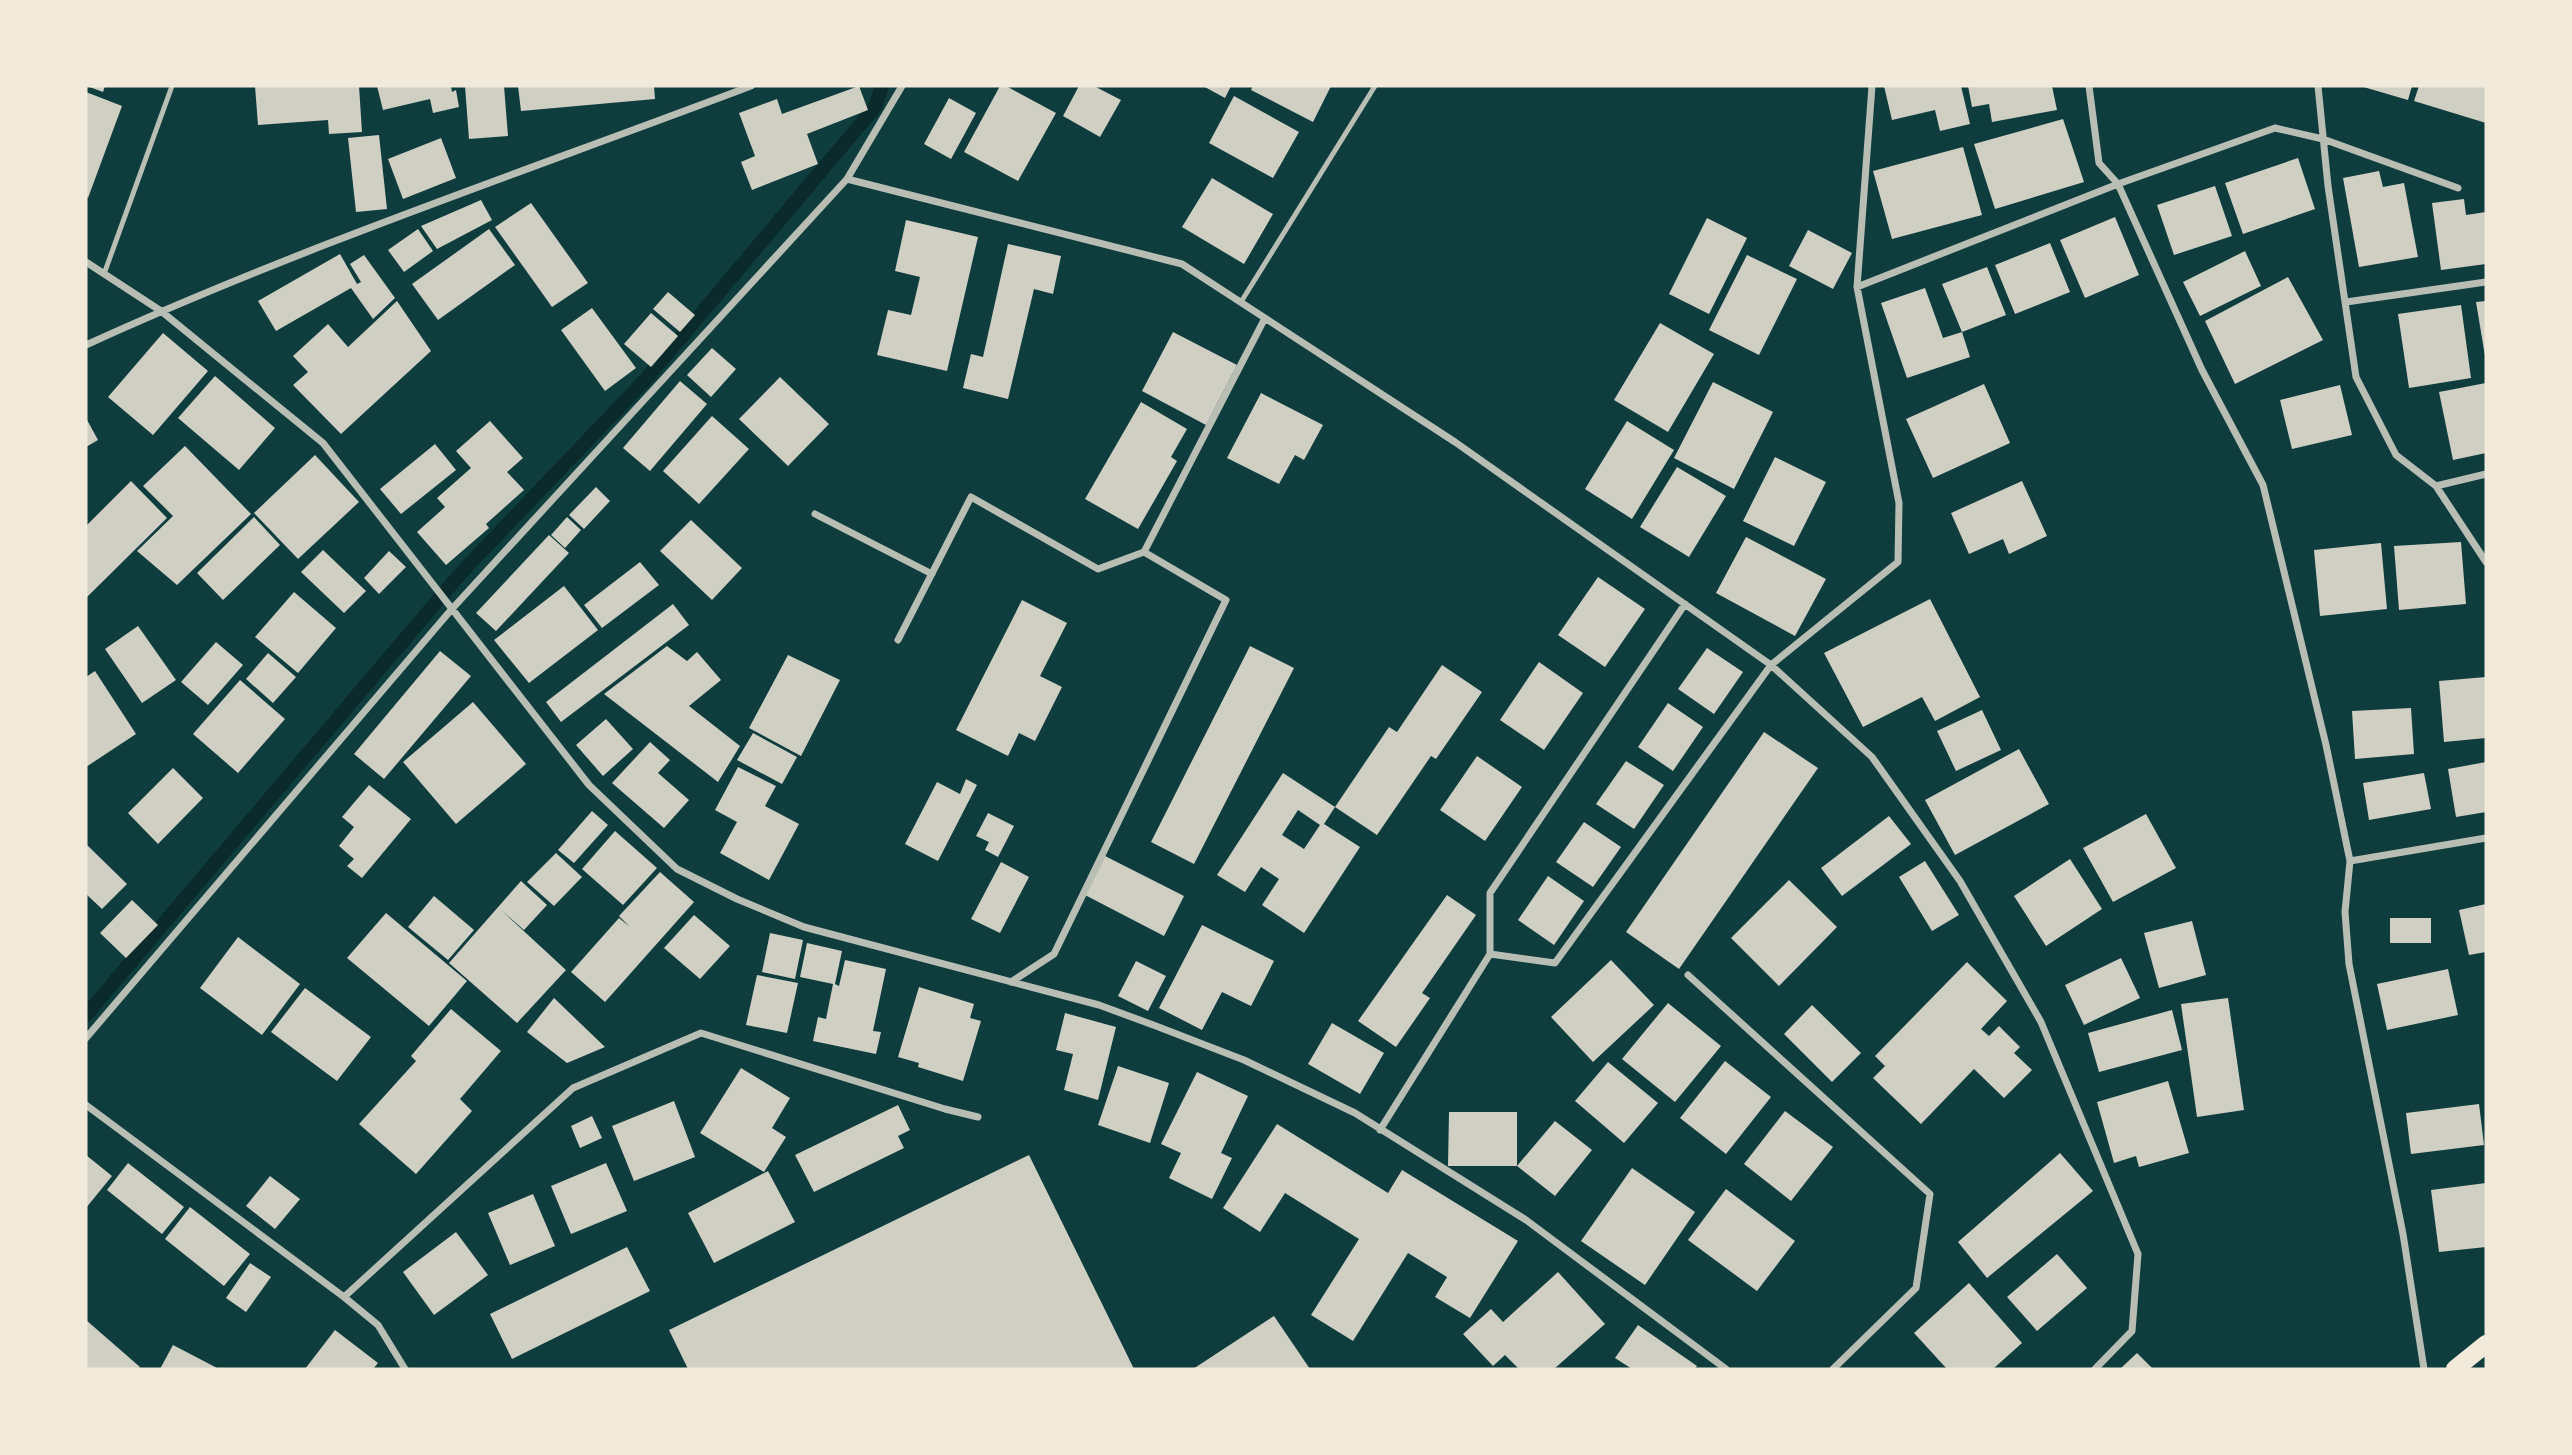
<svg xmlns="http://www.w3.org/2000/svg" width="2572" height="1455" font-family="'Fira Sans',sans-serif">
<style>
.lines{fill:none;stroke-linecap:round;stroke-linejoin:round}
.stream{stroke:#0a2a2b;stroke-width:14}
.building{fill:#cfcfc3;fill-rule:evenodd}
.service{stroke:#b8beb3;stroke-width:5}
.minor{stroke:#b8beb3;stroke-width:7}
.primary{stroke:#f1e9da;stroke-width:18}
</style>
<rect width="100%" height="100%" fill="#0f3d3e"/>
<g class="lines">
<!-- stream -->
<path class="stream" d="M86,1015l374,-441 185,-194 230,-273 7,-21"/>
</g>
<!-- building -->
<path class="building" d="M87,86h18l-2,6z
M255,86h104l3,46 -33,2 -1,-14 -70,5z
M377,86h74l1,6 4,-2 3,17 -26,6 -3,-14 -47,11z
M465,86h39l4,50 -39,3z
M518,86h136l1,13 -134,12z
M859,86l9,24 -61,24 11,30 -66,26 -11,-28 14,-6 -16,-43 38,-14 5,15z
M1000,86h6l50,27 -38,68 -54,-29z
M1079,86h15l27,14 -21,37 -37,-21z
M1203,86h28l-6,12z
M1253,86h78l-18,36 -62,-32z
M1884,86h77l9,38 -30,7 -5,-21 -43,10z
M1968,86h84l5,24 -65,12 -3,-18 -17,3z
M2360,86h52l-4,14z
M2419,86h67v37l-72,-22z
M86,92l36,14 -34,92 -2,-1z
M1234,96l65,36 -26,46 -64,-35z
M949,98l27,15 -25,46 -27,-15z
M2063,119l21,63 -89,27 -21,-65z
M379,135l8,74 -31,3 -8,-74z
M441,138l15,40 -53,21 -15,-40z
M1963,147l19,68 -90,24 -19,-68z
M2298,158l17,51 -72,25 -18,-51z
M2379,171l4,16 21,-4 14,74 -59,10 -16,-89z
M1212,178l61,36 -29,50 -62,-37z
M2215,186l17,50 -58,19 -17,-50z
M2464,199l2,16 20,-3v52l-45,6 -9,-67z
M481,200l11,20 -55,29 -16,-23z
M531,203l57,80 -36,24 -57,-80z
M2115,217l24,58 -54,23 -25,-58z
M1707,218l40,20 -38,76 -40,-20z
M906,220l72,17 -31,134 -70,-16 11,-45 23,5 9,-38 -25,-6z
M418,229l15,22 -29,21 -16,-22z
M489,229l26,36 -77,55 -26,-36z
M1808,230l44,23 -19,36 -44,-23z
M2050,243l20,49 -55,22 -20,-49z
M1008,244l53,12 -8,38 -19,-5 -26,110 -45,-11 8,-34 12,3z
M2245,251l16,35 -61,30 -17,-34z
M340,254l17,30 4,-2 -11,-18 14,-9 31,43 -22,21 -22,-31 -75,43 -18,-30z
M1747,255l50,24 -38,76 -50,-25z
M1987,267l19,48 -44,17 -20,-48z
M2288,277l35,63 -88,44 -30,-63z
M1925,288l18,50 19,-6 8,25 -63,21 -26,-75z
M668,292l27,23 -15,17 -27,-23z
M397,301l34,50 -90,83 -48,-49 15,-13 -15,-16 35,-32 20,23z
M2486,301v55h-1l-9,-54z
M2461,305l10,73 -62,10 -11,-74z
M592,308l44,60 -31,23 -44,-61z
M651,313l27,23 -27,31 -27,-23z
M1660,323l54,31 -46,78 -54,-32z
M1173,332l64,33 -31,60 -64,-34z
M163,333l45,38 -55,64 -45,-38z
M712,348l24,21 -25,28 -24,-22z
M215,376l60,52 -36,42 -61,-52z
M780,377l49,47 -41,42 -49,-47z
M680,381l27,23 -57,67 -27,-23z
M1713,382l60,30 -39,77 -60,-31z
M2486,383v70l-33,7 -14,-68z
M1984,384l26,59 -77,35 -27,-59z
M2340,385l12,50 -60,14 -12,-49z
M1261,393l62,32 -19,35 -9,-5 -16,29 -52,-26z
M1141,402l46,27 -16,28 6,4 -39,68 -53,-30z
M712,416l37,33 -50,55 -36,-33z
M86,418l12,22 -12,7z
M490,421l33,37 -16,14 17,18 -38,34 3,4 -43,37 -29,-33 28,-25 -8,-9 34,-30 -15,-17z
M1627,421l47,29 -42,69 -47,-30z
M435,444l21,26 -55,44 -21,-25z
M185,446l66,68 -74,71 -40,-34 36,-35 -30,-30z
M315,455l44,47 -61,57 -44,-46z
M1775,457l51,25 -32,64 -51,-25z
M1677,467l49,29 -37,61 -49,-30z
M131,481l36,37 -80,79 -1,-71z
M2022,481l25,55 -38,18 -6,-15 -34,15 -18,-41z
M596,487l14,14 -26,28 -15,-14z
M254,517l26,28 -57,55 -26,-27z
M567,517l14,13 -16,18 -14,-13z
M691,520l51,48 -30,32 -52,-49z
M549,535l20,18 -73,78 -20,-18z
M1746,537l80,42 -31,57 -79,-43z
M2461,542l5,62 -67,6 -5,-64z
M2381,543l6,66 -67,7 -6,-66z
M323,550l43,41 -22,22 -43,-41z
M389,551l17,16 -27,27 -15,-16z
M640,562l19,23 -57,43 -18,-23z
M1598,577l47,32 -40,58 -47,-32z
M564,586l34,44 -69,53 -35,-43z
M294,592l42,36 -38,45 -43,-36z
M1930,599l50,98 -45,24 -13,-24 -59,30 -39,-74z
M1022,600l45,23 -27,53 22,11 -27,54 -16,-8 -11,23 -52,-26z
M673,604l16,21 -128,97 -15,-20z
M138,626l38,54 -34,23 -37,-54z
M216,642l27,23 -35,40 -27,-23z
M667,646l20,15 10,-9 24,28 -32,26 51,40 -22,36 -114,-88z
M1250,646l44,22 -100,196 -43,-22z
M1707,648l36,24 -29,42 -36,-25z
M440,651l31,25 -87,103 -30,-25z
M268,653l28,24 -23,26 -27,-24z
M788,655l52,25 -39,76 -52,-28z
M1539,662l44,31 -39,57 -44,-30z
M1442,665l40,27 -46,67 -5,-3 -54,79 -42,-28 -11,17 36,23 -56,86 -42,-28 17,-26 -18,-12 -16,25 -28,-17 66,-102 52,34 54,-80 8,5zM1298,810l22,15 -16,24 -22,-14z
M95,671l41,63 -50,33v-90z
M2486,677v61l-42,4 -5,-61z
M240,680l45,39 -47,54 -45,-39z
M473,702l53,62 -70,60 -53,-62z
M1668,703l35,24 -30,44 -35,-24z
M2411,708l3,46 -59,5 -3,-48z
M1982,710l19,40 -45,21 -19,-40z
M606,719l27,30 -30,27 -27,-31z
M1764,732l54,36 -139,201 -53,-37z
M753,733l44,24 -15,27 -45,-24z
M650,742l20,18 -12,13 31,27 -25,28 -52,-45z
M2019,749l30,55 -94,51 -30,-55z
M1477,756l45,31 -37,54 -45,-31z
M1626,761l38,24 -30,44 -38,-25z
M2486,762v50l-30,5 -8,-48z
M738,767l38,19 -11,20 34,18 -30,56 -49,-27 17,-31 -22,-12z
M173,768l30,30 -45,46 -30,-31z
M2424,773l7,36 -62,11 -6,-37z
M966,779l11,6 -39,76 -33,-17 32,-62 23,12z
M369,785l42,34 -49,59 -15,-12 7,-7 -15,-13 15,-19 -12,-10z
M592,811l16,14 -34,38 -16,-13z
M988,813l26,13 -16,31 -13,-7 4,-8 -13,-6z
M2146,814l30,54 -63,34 -30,-54z
M1889,816l22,28 -69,52 -21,-28z
M1584,822l37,25 -28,40 -37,-25z
M615,831l42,37 -34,37 -41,-36z
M86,844l41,40 -25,25 -16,-15z
M556,853l26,24 -28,29 -27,-24z
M1105,856l79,40 -20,40 -79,-41z
M2070,859l32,50 -56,37 -32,-50z
M1925,861l34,54 -27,16 -33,-54z
M1001,862l28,15 -29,56 -29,-14z
M660,872l34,30 -89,100 -34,-30 48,-54 11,9 -11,-11z
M1548,876l36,25 -30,44 -36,-25z
M1789,880l48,47 -58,59 -48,-48z
M521,881l26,24 -23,25 -24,-21 66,61 -49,53 -68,-60z
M1447,895l29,20 -54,78 8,5 -34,49 -38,-26z
M434,896l40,34 -26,30 -40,-33z
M132,900l26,25 -32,33 -26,-25z
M2486,904v48l-17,3 -10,-45z
M386,913l81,68 -38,45 -82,-68z
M694,915l36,31 -30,33 -36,-31z
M2390,918h41v25h-41z
M2192,921l14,54 -47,13 -15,-55z
M1202,925l72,36 -23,45 -29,-14 -20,38 -43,-22z
M770,933l33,7 -8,39 -33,-7z
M238,937l62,47 -38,51 -62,-47z
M807,943l35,8 -7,33 4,2 6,-26 41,9 -13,62 8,1 -5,22 -63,-13 5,-24 8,2 7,-35 -33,-7z
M2121,958l19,40 -56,27 -19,-40z
M1611,960l43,45 -61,57 -42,-45z
M1136,961l30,15 -18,35 -30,-15z
M1967,962l40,39 -26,28 8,7 10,-10 21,21 -6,6 18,17 -28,28 -30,-29 -53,55 -48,-46 12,-12 -10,-10z
M2448,969l10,46 -71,15 -10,-46z
M757,975l41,8 -11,50 -41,-8z
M919,987l55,17 -4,14 11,3 -18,60 -45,-14 1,-4 -21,-6z
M305,988l66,49 -34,44 -66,-49z
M554,998l51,49 -38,16 -40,-31z
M2228,998l16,112 -47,7 -16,-113z
M1668,1003l53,43 -46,56 -53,-43z
M1812,1005l49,48 -29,29 -48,-48z
M451,1009l50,42 -41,48 12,12 -56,63 -57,-50 57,-63 -5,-5z
M2172,1010l10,40 -83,22 -11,-39z
M1065,1013l51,14 -18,73 -34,-10 9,-36 -17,-4z
M1332,1023l52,30 -24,41 -52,-30z
M1725,1061l46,36 -45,57 -46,-36z
M1608,1062l50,41 -34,40 -49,-42z
M1118,1066l51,17 -19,60 -52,-18z
M741,1068l49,30 -18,30 14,9 -22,35 -64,-39z
M1197,1072l51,24 -27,57 11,5 -20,41 -43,-21 12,-25 -20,-9z
M2168,1081l21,72 -50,14 -3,-11 -22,7 -17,-61z
M674,1101l21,56 -61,24 -22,-55z
M2479,1104l5,41 -73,9 -5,-41z
M898,1105l12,25 -12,6 6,12 -90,44 -19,-37z
M1785,1111l48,36 -42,54 -47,-37z
M1449,1112h68v54h-69z
M592,1116l10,22 -22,10 -9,-22z
M1555,1121l37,29 -37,46 -38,-30z
M1277,1124l111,69 14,-23 116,71 -48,77 -35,-21 12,-20 -39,-24 -55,88 -42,-26 48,-76 -74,-46 -25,39 -37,-24z
M2060,1153l33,38 -106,87 -29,-36z
M86,1155l26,21 -26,32z
M1029,1155l105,214h-446l-19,-39z
M128,1163l56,44 -22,27 -55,-44z
M606,1163l21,48 -56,23 -20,-48z
M1632,1168l63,44 -50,73 -64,-44z
M768,1171l27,51 -81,41 -26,-50z
M270,1176l30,23 -25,30 -29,-23z
M2486,1183v64l-47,5 -8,-62z
M1726,1189l69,52 -38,50 -69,-51z
M533,1194l22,52 -45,19 -22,-52z
M190,1207l60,47 -26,32 -59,-47z
M456,1232l32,43 -54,40 -31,-43z
M627,1247l23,44 -138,68 -22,-45z
M2057,1254l30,34 -50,43 -30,-34z
M250,1263l21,14 -25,35 -20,-14z
M1558,1272l47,52 -51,45h-35l-14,-14 -12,11 -30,-32 28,-25 12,13z
M1969,1283l53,60 -29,26h-46l-33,-36z
M1274,1316l36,53h-117z
M86,1320l54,47 -2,2h-52z
M1638,1325l59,41 -2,3h-63l-17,-11z
M335,1330l43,33 -5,6h-68z
M173,1345l46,24h-59z
M2137,1353l16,16h-33z"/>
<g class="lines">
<!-- service -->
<path class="service" d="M104,274l68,-188
M1241,302l134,-216"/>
<!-- minor -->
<path class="minor" d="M2089,86l10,77 19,21 84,186 61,115 63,260 24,116 -5,51 4,52 54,270 21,135
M2318,86l10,100 28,191 40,78 40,31 50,76
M847,179l335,85 273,178 316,223 101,92 88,124 81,141 97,232 -6,77 -37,38
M86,262l75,49 162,132 266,342 88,84 60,30 67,28 295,78 57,21 88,34 111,53 171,107 200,149
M1857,287l261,-103 157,-56 48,11 135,49
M2346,302l140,-20
M86,345c217,-99 443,-175 665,-259
M2436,486l50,-12
M815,514l117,60
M898,640l73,-143 127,72 46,-17
M2350,861l136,-23
M1490,954l65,9 216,-298 127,-103 1,-59 -42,-216 15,-201
M1688,975l242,219 -14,94 -83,81
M1011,982l43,-28 172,-354 -82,-48 121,-234
M86,1038l365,-428 396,-431 55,-93
M86,1105l258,192 34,28 27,44
M1380,1130l110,-176v-61l195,-289
M344,1297l229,-209 128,-55 244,76 33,8"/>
<!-- primary -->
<path class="primary" d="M2455,1369l31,-25"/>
</g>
<!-- border -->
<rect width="2572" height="1455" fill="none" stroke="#f1e9da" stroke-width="175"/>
</svg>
